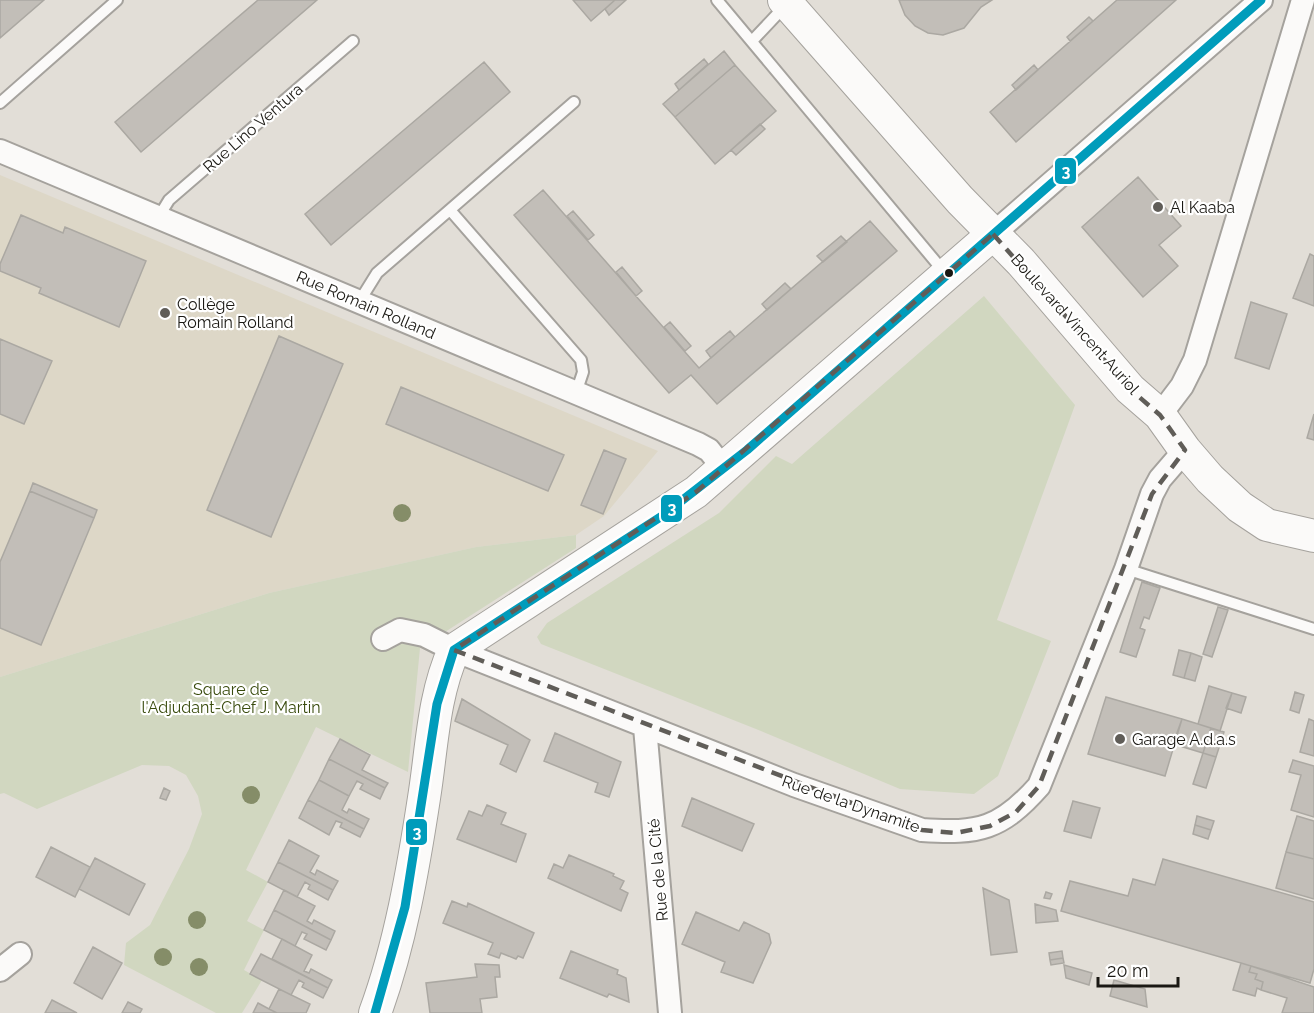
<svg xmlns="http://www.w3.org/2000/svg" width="1314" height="1013" font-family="Raleway,sans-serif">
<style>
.built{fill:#ddd7c7}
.green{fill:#d1d7c0}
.building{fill:#c2beb8;stroke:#aba8a2;stroke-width:1.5}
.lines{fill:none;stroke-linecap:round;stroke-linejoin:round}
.lane-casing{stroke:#a5a29d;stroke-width:14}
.street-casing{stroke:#a5a29d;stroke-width:26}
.secondary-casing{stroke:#a5a29d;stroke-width:34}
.lane{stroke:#fbfaf9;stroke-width:10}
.street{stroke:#fbfaf9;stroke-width:22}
.secondary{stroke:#fbfaf9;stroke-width:32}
.bus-1-casing{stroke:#fff;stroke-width:14}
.bus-1{stroke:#009cbb;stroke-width:9}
.tree{fill:#858d68}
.marked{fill:none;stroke:#605d58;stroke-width:4.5;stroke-dasharray:12 8;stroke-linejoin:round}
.poi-dot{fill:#605d58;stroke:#fff;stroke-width:2}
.bus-dot{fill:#1a1813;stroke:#fff;stroke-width:2}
.labels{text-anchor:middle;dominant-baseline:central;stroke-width:4.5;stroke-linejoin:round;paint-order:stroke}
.street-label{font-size:16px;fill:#1a1813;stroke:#fff}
.poi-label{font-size:16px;fill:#1a1813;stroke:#fff;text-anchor:start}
.park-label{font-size:16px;fill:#394b0d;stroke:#fff}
.line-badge{stroke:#fff;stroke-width:2}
.badge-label{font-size:16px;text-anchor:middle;font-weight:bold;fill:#fff}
</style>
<rect width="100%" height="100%" fill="#e2ded7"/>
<!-- built -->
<path class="built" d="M0,175l658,276 -54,65 -28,19 -100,12 -207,46 -269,84z"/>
<!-- green -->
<path class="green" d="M984,296l91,109 -78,215 54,21 -53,135 -24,18 -74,-5 -144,-60 -215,-85 -4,-7 10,-14 172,-110 57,-57 16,8z
M576,535v13l-156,100 -12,124 -92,-45 -70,143 22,12 -21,39 17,9 -20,40 18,10 -20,33h-26l-92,-48 2,-22 24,-18 39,-76 13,-35 -4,-18 -12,-21 -17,-9 -27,-1 -105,44 -33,-16 -4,1v-117l269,-84 207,-46z"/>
<!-- building -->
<path class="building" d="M0,0h44l-44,38z
M258,0h59l-176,152 -26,-30z
M573,0h42l-24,21z
M615,0h11l-17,15 -4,-6z
M899,0h93l-11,7 -17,21 -21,7 -15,-2 -13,-7 -10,-11z
M1117,0h59l-160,142 -26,-30z
M1089,17l4,4 -23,20 -3,-4z
M724,51l11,14 -60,52 -12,-13z
M704,59l4,5 -29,26 -4,-6z
M484,62l26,30 -179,153 -26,-31z
M735,65l41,46 -61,53 -40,-47z
M1034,65l4,5 -22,20 -4,-5z
M760,124l5,5 -29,26 -5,-5z
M1138,177l43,49 -22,19 19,21 -35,31 -61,-70z
M543,190l156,178 171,-147 27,30 -180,153 -26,-29 -22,18 -155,-178z
M573,211l21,24 -6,5 -21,-24z
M21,215l42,18 2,-6 81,34 -27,66 -80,-34 2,-5 -41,-17v-7z
M841,236l6,6 -24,20 -6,-6z
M1310,254l4,2v50l-21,-8z
M622,267l20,24 -6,5 -20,-24z
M785,283l6,6 -24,21 -5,-6z
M1251,302l36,12 -18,55 -34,-11z
M670,322l21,24 -6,5 -21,-24z
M730,331l5,6 -24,21 -5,-7z
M279,336l64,28 -72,173 -64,-27z
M0,339l52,22 -28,63 -24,-10z
M401,387l163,68 -16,36 -162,-67z
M1314,414v26l-7,-2z
M604,450l22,9 -23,55 -22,-9z
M33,483l64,27 -3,8 -64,-27z
M30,491l64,27 -53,127 -41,-17v-66z
M1142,582l18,6 -11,31 -5,-2 -4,11 5,2 -9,27 -16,-5z
M1218,607l10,3 -16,47 -9,-3z
M1179,650l12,3 -7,25 -11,-3z
M1191,653l11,4 -7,24 -11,-3z
M1209,686l23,7 -12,38 -22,-7z
M1295,692l9,3 -5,18 -9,-3z
M1232,693l14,4 -5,16 -15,-5z
M1106,697l76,22 -17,57 -77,-22z
M462,699l68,41 -14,32 -16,-8 8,-19 -53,-24z
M1182,719l29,9 -8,25 -30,-9z
M1309,719l5,2v35l-14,-4z
M1211,728l13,4 -8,25 -13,-4z
M555,733l66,29 -12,35 -14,-5 3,-9 -54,-22z
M340,739l30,16 -8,15 26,13 -3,5 -56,-29z
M1203,753l13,4 -10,31 -13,-4z
M329,759l56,29 -5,11 -20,-10 3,-5 -6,-3 -8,15 -30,-16z
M1293,760l21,6v51l-23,-7 10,-35 -12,-3z
M319,780l30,16 -7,14 5,3 2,-4 20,10 -5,10 -56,-29z
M164,788l6,3 -4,9 -6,-2z
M692,798l62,26 -12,27 -60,-25z
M308,800l56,29 -4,8 -20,-10 2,-4 -6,-2 -7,14 -30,-17z
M1073,801l27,7 -9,30 -27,-7z
M487,805l19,8 -5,11 25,10 -10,28 -59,-23 12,-28 13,5z
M1197,816l17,5 -3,9 -16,-5z
M1297,816l17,5v38l-28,-7z
M1195,825l16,5 -3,9 -15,-5z
M289,840l30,16 -9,16 5,3 2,-5 21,11 -5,9 -55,-28z
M51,847l39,20 -15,30 -39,-20z
M1286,852l28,7v40l-38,-11z
M569,855l45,19 -1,2 11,5 -4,8 8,4 -7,18 -73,-33 6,-14 9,4z
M95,858l50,26 -16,31 -50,-26z
M1163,859l151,43v67l-4,14 -249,-72 9,-30 58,15 5,-17 22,6z
M278,862l55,28 -5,10 -20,-11 2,-4 -5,-3 -8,15 -29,-15z
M983,888l26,12 8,52 -26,3z
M284,890l31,16 -8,15 5,3 2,-4 21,11 -4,9 -57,-30z
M1046,892l6,2 -2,5 -6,-1z
M452,901l15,6 1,-4 66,30 -11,25 -5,-2 -2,3 -15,-6 -2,5 -11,-4 5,-11 -50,-20z
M1035,904l21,6 2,11 -22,2z
M274,910l57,30 -5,10 -22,-11 3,-5 -5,-2 -7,14 -31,-16z
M696,912l43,19 5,-9 25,12 2,9 -18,40 -32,-11 4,-10 -43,-18z
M282,939l30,16 -8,16 5,2 2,-4 21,11 -4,8 -56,-29z
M93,947l29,16 -20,36 -28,-16z
M571,951l47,19 -1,4 9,4 3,24 -20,-8 -2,3 -47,-19z
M1062,951l1,7 -13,2 -1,-7z
M261,954l67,34 -5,10 -21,-11 2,-4 -5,-3 -8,15 -41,-21z
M1063,958l1,5 -13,2 -1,-5z
M1241,963l10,3 -2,6 8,2 -2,5 8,3 -2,8 -4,-2 -2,8 -22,-6z
M475,964l24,1 1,12h-5l2,20 -17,2 2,14h-52l-4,-30 51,-6z
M1064,965l28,8 -3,12 -23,-7z
M1251,966l63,21v26h-32l5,-15 -26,-8 2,-8 -8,-3 2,-5 -8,-2z
M1114,980l31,9 2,18 -37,-11z
M279,989l31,15 -4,9h-29l-8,-4z
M52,1000l25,13h-32z
M128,1002l14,7 -2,4h-18z
M258,1003l11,6 8,4h-24z"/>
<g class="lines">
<defs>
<path id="lane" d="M717,0l228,273
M752,41l33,-35
M0,103l117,-103
M450,210l131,150 2,12 -7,21
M158,218l11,-18 184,-159
M359,302l18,-29 197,-171
M1126,569l188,60"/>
<path id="street" d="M0,151l698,293 11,6 15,19
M993,234l268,-234
M1160,415l22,-29 13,-26 108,-360
M383,639l17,-9 24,5 30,15 340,135 128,45c57,4 79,-1 117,-44l87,-217 26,-75 8,-15 25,-29
M645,727l25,286
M0,970l20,-16"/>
<path id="secondary" d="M784,0l176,200 61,62 109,127 30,26 25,35 25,29 30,28 27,18 47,11
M375,1013c25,-68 38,-143 49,-215 8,-50 9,-102 30,-148l242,-158 297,-258"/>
</defs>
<!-- lane casing -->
<use href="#lane" class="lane-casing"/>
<!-- street casing -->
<use href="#street" class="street-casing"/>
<!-- secondary casing -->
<use href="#secondary" class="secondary-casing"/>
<!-- lane -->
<use href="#lane" class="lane"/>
<!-- street -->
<use href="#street" class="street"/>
<!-- secondary -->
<use href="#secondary" class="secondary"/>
<defs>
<path id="bus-1" d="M454,650l208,-134 85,-66 514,-450
M375,1013l30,-106 32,-203 17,-54"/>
</defs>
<!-- bus-1 casing -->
<use href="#bus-1" class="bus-1-casing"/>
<!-- bus-1 -->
<use href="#bus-1" class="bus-1"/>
</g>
<!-- trees -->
<g class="tree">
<circle cx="402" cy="513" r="9"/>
<circle cx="251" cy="795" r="9"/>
<circle cx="197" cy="920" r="9"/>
<circle cx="163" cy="957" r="9"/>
<circle cx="199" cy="967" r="9"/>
</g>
<!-- marked area -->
<path class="marked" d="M993,234l137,155 30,26 25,35 -33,44 -113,292 -23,26 -26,14 -34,7 -34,-3 -468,-180 242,-158z"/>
<!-- markers -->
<g class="poi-dot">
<circle cx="1158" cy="207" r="6"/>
<circle cx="165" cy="313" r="6"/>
<circle cx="1120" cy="739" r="6"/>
</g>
<circle class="bus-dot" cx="949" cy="273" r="5"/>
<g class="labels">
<!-- street labels -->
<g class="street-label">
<text transform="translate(253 128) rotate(-41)">Rue Lino Ventura</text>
<text transform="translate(366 305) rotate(23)">Rue Romain Rolland</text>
<text transform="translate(1075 324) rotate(48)">Boulevard Vincent Auriol</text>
<text transform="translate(851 804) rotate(19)">Rue de la Dynamite</text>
<text transform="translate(658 870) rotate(-95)">Rue de la Cité</text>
</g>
<!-- poi labels -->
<g class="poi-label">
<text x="1170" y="207">Al Kaaba</text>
<text x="177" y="304">Collège<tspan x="177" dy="18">Romain Rolland</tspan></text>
<text x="1132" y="739">Garage A.d.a.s</text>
</g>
<!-- park labels -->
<g class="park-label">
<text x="231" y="689">Square de<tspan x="231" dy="18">l'Adjudant-Chef J. Martin</tspan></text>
</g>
</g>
<g class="line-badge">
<rect x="1054" y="157" width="23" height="28" rx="6" fill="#009cbb"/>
<rect x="660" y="494" width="23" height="29" rx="6" fill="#009cbb"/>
<rect x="405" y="818" width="23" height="28" rx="6" fill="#009cbb"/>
</g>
<g class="badge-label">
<text x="1066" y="177">3</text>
<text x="672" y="514">3</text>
<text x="417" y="838">3</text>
</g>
<!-- scale -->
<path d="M1098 977v9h80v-9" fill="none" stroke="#1a1813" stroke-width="3"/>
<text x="1107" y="977" font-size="18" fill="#1a1813" stroke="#ffffff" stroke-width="4.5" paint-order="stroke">20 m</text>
</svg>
